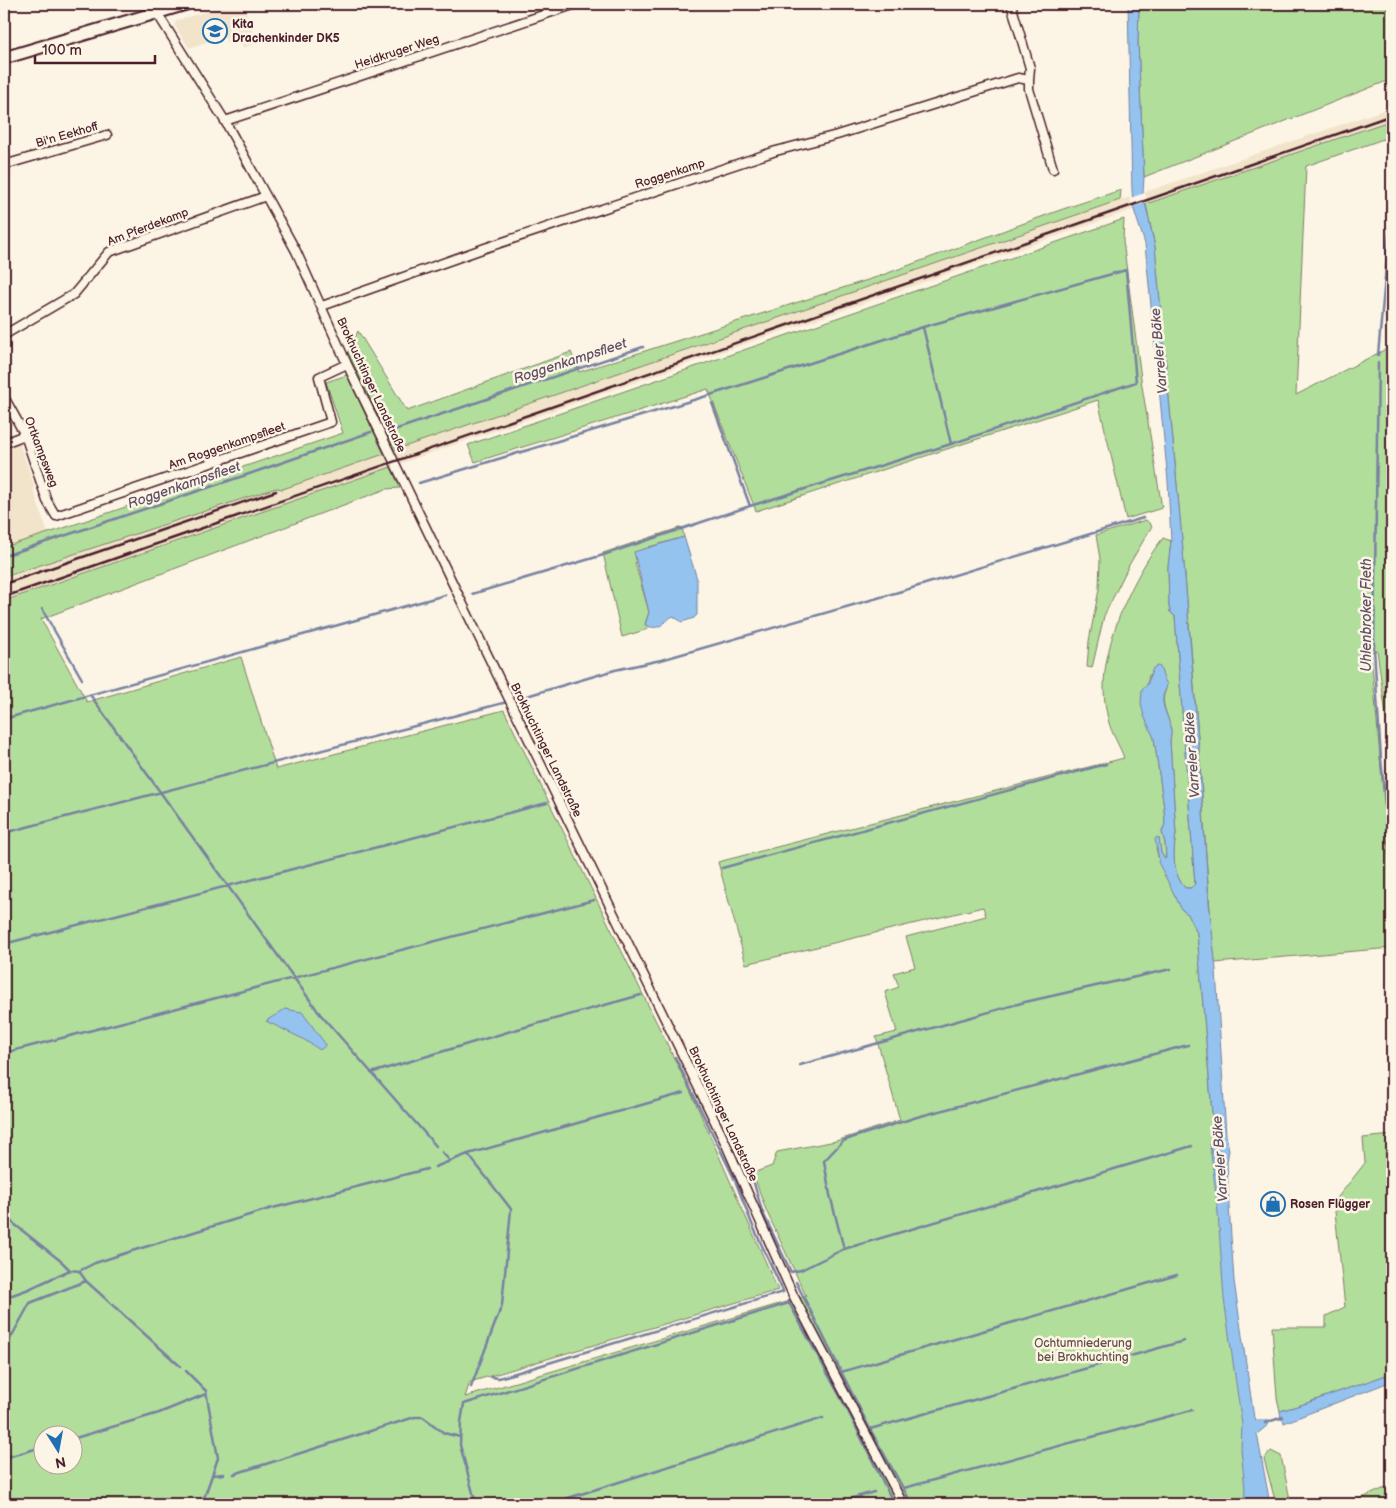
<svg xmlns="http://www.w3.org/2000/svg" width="1396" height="1508" font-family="'Balsamiq Sans',sans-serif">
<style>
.built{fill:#f2e4cb}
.green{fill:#b2de9c;stroke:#7e7e64;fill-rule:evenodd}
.water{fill:#95c3f0;stroke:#7781a1}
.pier{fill:#fcf5e5}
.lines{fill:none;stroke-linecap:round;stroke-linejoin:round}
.stream{stroke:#7781a1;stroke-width:2.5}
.minor-casing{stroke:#4a1f2b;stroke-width:11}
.secondary-casing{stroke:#4a1f2b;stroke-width:15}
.minor{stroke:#fcf5e5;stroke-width:8}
.secondary{stroke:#fcf5e5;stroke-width:11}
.rail{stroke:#4a1f2b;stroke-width:2.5}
.labels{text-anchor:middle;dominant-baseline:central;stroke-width:5;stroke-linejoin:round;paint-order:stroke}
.poi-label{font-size:12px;font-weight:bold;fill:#4a1f2b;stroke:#fcf5e5;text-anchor:start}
.street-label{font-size:12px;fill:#4a1f2b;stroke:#fcf5e5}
.park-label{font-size:12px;fill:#644f47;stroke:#fcf5e5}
.water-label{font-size:14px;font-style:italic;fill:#605066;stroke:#fcf5e5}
</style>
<rect width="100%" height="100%" fill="#fcf5e5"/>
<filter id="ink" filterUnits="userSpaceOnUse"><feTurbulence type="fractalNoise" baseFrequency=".02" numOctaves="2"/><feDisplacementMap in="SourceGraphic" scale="10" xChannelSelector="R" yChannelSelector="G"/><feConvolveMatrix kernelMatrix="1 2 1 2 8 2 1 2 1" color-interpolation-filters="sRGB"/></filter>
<g filter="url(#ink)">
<!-- built -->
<path class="built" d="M232,4h12l12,39 -13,5 -3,-10 -13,5 -3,-7 -35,12 -15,-23 3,-5z
M1392,107v13l-1388,481v-24l272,-89 7,1z
M4,430l2,4 13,7 15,44v7l14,41 -44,14z"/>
<!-- green -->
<path class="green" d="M1139,4h253v75l-248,98 -6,-135z
M1392,120v16l-86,30 -10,229 96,-49v414l-15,-110 -6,2 21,244v52l-177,15c-8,-75 -11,-150 -17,-226 -12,-163 -28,-327 -43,-490l-9,-43z
M1121,190l-1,10 -725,250 -47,-97 10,-22 49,80 164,-59 8,20 298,-95 186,-68z
M1124,219l-1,22 19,145 20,122 -36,11 -28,-119 -342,111 -48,-122 -233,73 -7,-17z
M347,375l37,79 -101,35 -7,-1 -272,89v-30l54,-17 285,-97 -17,-51z
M391,467l9,21 -14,1 -345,130 46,83 154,-45 35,112 228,-59 189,387 85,193 -308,92 -5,15 341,-101 -40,-86 -13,-37 19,-7 5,-14 59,-11 64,-21 -24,-83 21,-5 -12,-40 14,-5 -5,-14 21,-6 -9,-30 80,-21 -3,-9 -237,57 -28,-102 406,-104c-4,-12 -13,-25 -16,-39 -2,-9 -4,-20 -4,-30 -1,-47 30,-115 59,-151l8,3 -3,26 1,39 1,6 5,4 20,268 -4,4h-6c-13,-15 -12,-35 -9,-54l-6,-93c5,-21 -13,-34 -4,-52l-17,-14 -2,10 3,42 4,11 10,70 1,16 -3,8 3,11 1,15 -1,1 -4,-6 -2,-14 -3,9 3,12 23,50 6,4 9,19 17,204 -4,5 1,11 51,351h-1258v-903zM42,1436h30v30h-30z
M1146,520l6,6 -23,39 -25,51 -12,52 -5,-1 2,-26 10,-52 1,-30 -4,-24z
M682,527l2,10 -35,10 -14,16 14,49 -4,12 4,3 -1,2 -26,8 -19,-84z
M1392,1135v238l-88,31 -24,7 -3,-13 -5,-71h54v-11l19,-9 -11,-105 31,-39 -2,-25z
M1271,1451l10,5 10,48h-15l-12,-45z
M1392,1485v19h-44z"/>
<!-- water -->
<path class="water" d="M1128,4h11l-1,38 6,135 -1,16 12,54 27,292 16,200 11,163 7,68 10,165 3,15 -2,12 2,44 5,75 20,137 2,2h11l2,4 -12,10 13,70h-26l1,-15 -4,-40 1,-24 -18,-126 -6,-86 -8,-71 4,-5 -17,-204 -9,-19 -6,-4 -24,-48 1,-2 -4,-21 2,-2 2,1 2,15 4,6 1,-1 -1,-15 -3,-11 3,-8 -1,-16 -10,-70 -10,-22 -3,-12 1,-14 5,-5 6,-17 4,-2 3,1 4,12 3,5c0,4 -3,8 -4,12 -2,17 12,25 7,45l6,93c-3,19 -4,39 9,54h6l4,-4 -20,-268 -5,-4 -1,-6 -1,-39 3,-26 -3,-60 -23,-237 -11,-34 -2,-19z
M684,537l13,42v36l-3,3 -12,4 -9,-6c-11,6 -12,16 -28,9l4,-13 -15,-60z
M285,1009l17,3 24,33 -6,5 -17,-11 -37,-18z
M1392,1373v8l-108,42 -1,-4 -2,1 -1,-9 24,-7z"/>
<!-- pier -->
<path class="pier" d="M1145,193l3,9 -16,5 -2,-9z"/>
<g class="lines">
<!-- stream -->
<path class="stream" d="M923,327l28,117
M1378,355l14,-154
M1378,363l-4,286 7,110 11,108
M712,403l38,103
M388,432l255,-85
M419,483l291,-88 213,-68 203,-57 10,112 -185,62 -201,62 -150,50 -128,38
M4,556l245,-82 122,-42
M42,609l40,70
M91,696l229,318 116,132
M513,700l102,-30 46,-10 241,-69 241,-73
M4,719l441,-124
M4,833l503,-131
M722,868l384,-104
M4,944l543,-141
M4,1053l590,-153
M675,1057l60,123 17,44 31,67
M800,1065l225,-63 146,-33
M371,1073l140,-42 130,-36
M442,1152l7,8
M468,1154l43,55 -9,96 -31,82
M743,1162l11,21 8,28 29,61
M435,1167l33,-13 216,-61
M4,1216l58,46 8,8
M844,1249l-14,-54 -6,-34 19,-20 11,-4 63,-20 271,-72
M79,1271l7,10 94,85
M791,1272l10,-2 43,-21 348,-103
M796,1282l74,147 42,75
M4,1298l25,-9 41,-19 9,1 16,-8 37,-12 137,-42 158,-40
M788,1301l60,110 46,93
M4,1350l26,-47 56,-22
M186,1371l20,20 12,67 -16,46
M841,1372l336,-97
M491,1377l8,1 284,-86
M1265,1423l18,-6
M870,1429l314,-88
M72,1439l87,-26 47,-19
M4,1458l38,-11
M234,1474l181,-57h8l21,16 16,4
M213,1475l11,-1
M904,1488l288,-78
M476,1504l-16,-59 1,-23 3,-18 325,-101
M549,1504l274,-86
M831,1504l43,-12"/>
<defs>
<path id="minor" d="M149,4l8,9 68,108 71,130 51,113 106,220 271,556 69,155 110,209
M1029,80v9l24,80
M225,121l351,-117
M4,165l103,-30
M322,306l163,-58 291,-97 61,-16 181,-57 11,2 1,-12 -19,-64
M4,335l70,-41 35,-42 157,-56
M4,397l21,38 22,66 9,15 275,-94 -12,-45 28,-13
M4,443l21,-8"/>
<path id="secondary" d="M4,58l182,-54"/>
</defs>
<!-- minor casing -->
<use href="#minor" class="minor-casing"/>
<!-- secondary casing -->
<use href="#secondary" class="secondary-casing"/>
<!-- minor -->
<use href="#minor" class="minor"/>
<!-- secondary -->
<use href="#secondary" class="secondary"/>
<!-- rail -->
<path class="rail" d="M4,584l272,-93
M4,597l1388,-482"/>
</g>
</g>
<!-- icons -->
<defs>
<symbol id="school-ring" viewBox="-11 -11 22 22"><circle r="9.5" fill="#fcf5e5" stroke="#1f6fb2" stroke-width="1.5"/><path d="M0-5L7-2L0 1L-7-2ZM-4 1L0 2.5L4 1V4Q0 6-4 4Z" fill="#1f6fb2"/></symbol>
<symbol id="shop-ring" viewBox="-11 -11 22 22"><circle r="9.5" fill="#fcf5e5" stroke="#1f6fb2" stroke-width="1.5"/><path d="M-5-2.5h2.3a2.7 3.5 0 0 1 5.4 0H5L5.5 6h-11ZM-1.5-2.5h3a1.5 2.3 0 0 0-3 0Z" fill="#1f6fb2"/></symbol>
</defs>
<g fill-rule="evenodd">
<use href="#school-ring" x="201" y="17" width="28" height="28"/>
<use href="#shop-ring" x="1259" y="1190" width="28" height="28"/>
</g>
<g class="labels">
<!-- poi labels -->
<g class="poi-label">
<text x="232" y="24">Kita<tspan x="232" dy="14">Drachenkinder DK5</tspan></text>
<text x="1290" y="1204">Rosen Flügger</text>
</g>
<!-- street labels -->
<g class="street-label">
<text transform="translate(397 52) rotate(-18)">Heidkruger Weg</text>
<text transform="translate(67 135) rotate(-16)">Bi'n Eekhoff</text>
<text transform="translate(670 174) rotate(-18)">Roggenkamp</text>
<text transform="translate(148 227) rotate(-21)">Am Pferdekamp</text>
<text transform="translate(371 385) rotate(65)">Brokhuchtinger Landstraße</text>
<text transform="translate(227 446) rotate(-19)">Am Roggenkampsfleet</text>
<text transform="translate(41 452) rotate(69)">Ortkampsweg</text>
<text transform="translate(546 750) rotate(64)">Brokhuchtinger Landstraße</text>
<text transform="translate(723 1114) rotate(65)">Brokhuchtinger Landstraße</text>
</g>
<!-- park labels -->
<g class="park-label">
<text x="1083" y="1343">Ochtumniederung<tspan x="1083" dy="14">bei Brokhuchting</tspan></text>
</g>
<!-- water labels -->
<g class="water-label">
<text transform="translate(1159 351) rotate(-95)">Varreler Bäke</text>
<text transform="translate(570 361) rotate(-18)">Roggenkampsfleet</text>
<text transform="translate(184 485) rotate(-19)">Roggenkampsfleet</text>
<text transform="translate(1366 615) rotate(-90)">Uhlenbroker Fleth</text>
<text transform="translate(1192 755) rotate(-94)">Varreler Bäke</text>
<text transform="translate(1220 1159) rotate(-94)">Varreler Bäke</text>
</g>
</g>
<!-- margin -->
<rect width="1396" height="1508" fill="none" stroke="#fcf5e5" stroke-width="20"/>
<rect x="10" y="10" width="1376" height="1488" fill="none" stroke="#4a1f2b" stroke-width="2" filter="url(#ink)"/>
<!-- north arrow -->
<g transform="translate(58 1450) rotate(169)"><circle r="24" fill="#fcf5e5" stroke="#b59f9b"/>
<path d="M0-4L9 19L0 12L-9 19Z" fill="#1f6fb2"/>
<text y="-8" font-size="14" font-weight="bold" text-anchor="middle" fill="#4a1f2b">N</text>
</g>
<!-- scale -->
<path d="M35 55v8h120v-8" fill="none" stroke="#4a1f2b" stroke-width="2.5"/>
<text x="42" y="55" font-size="15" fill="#4a1f2b" stroke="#fcf5e5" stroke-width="4" paint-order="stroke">100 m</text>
</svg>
